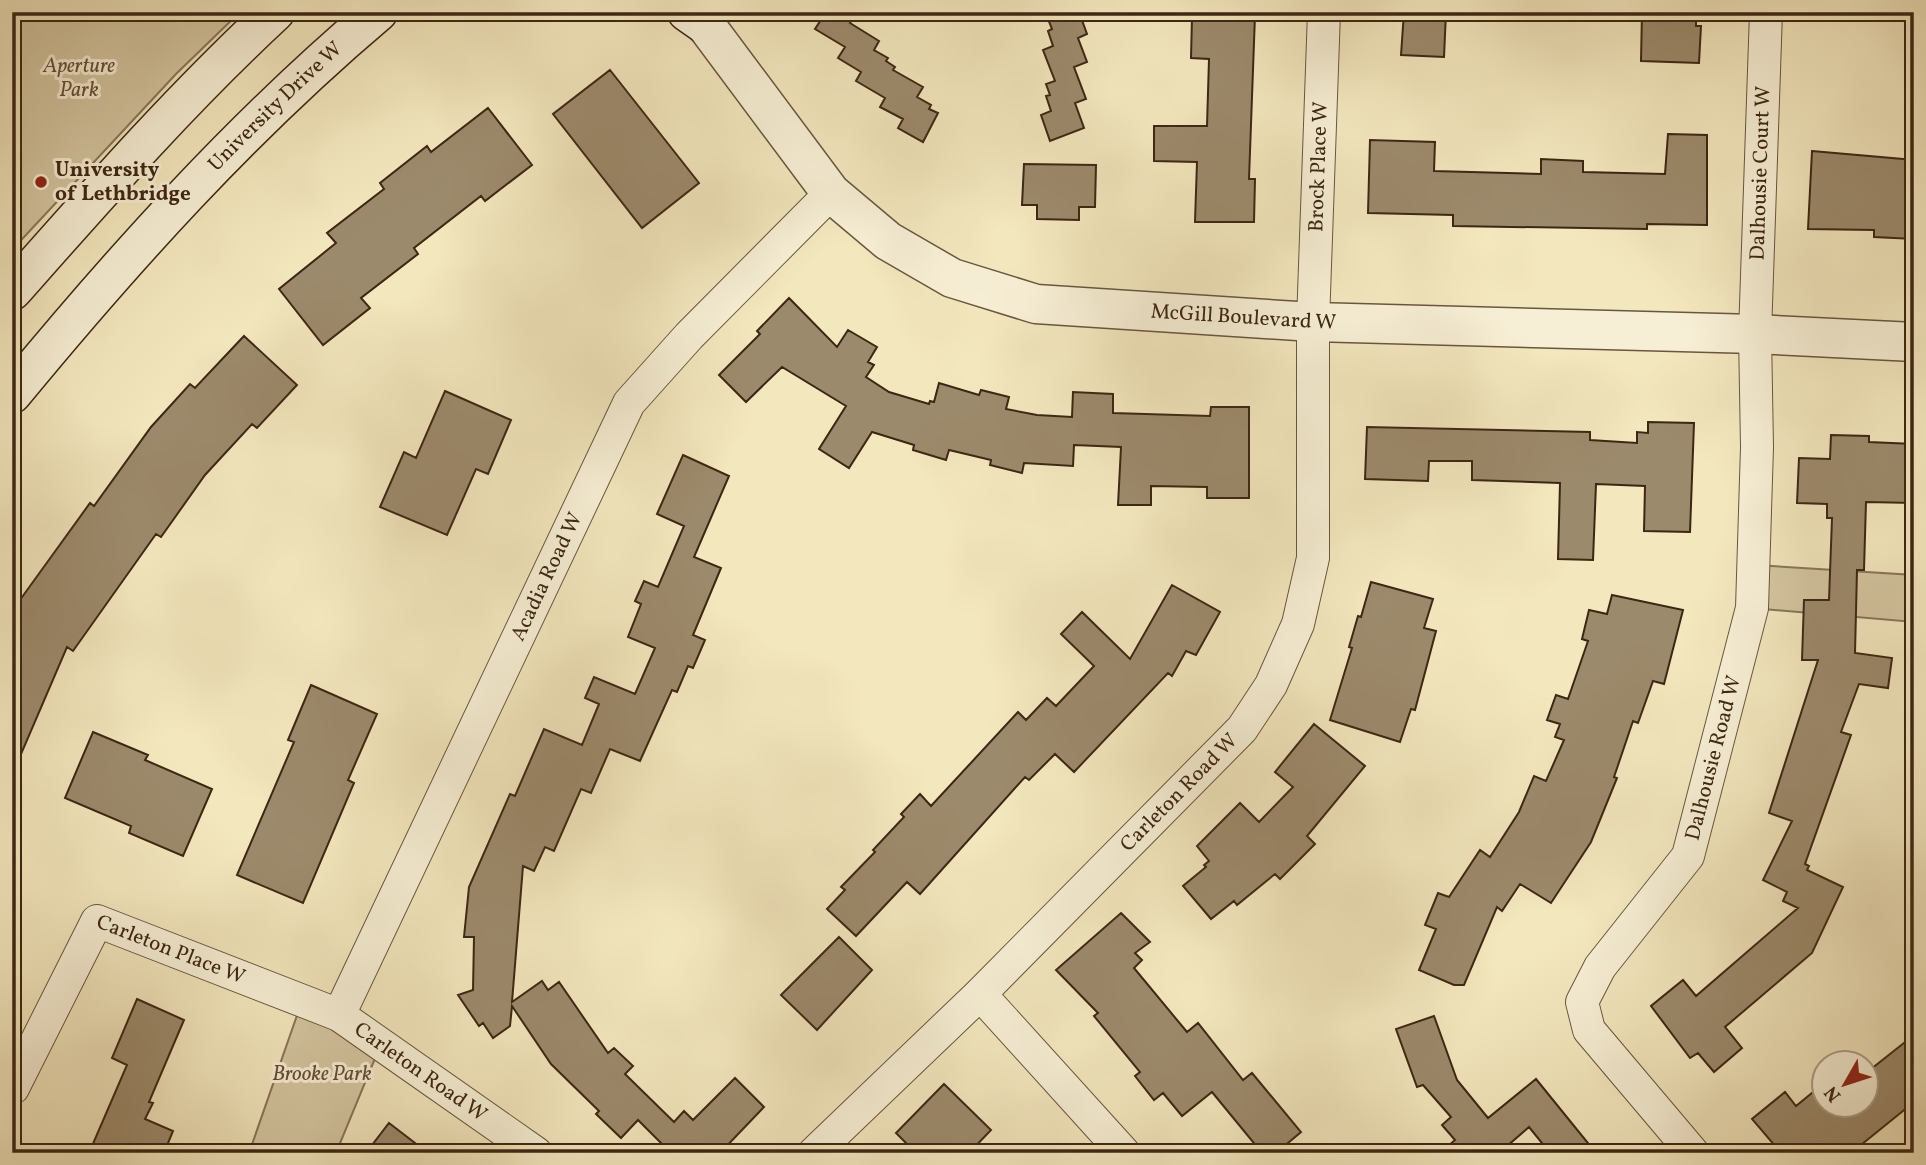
<svg xmlns="http://www.w3.org/2000/svg" width="1926" height="1165" font-family="Vollkorn,serif">
<style>
.green{fill:#d4c6a1;stroke:#88765a;stroke-width:2}
.building{fill:#9c8a6c;stroke:#3d2614;stroke-width:2}
.lines{fill:none;stroke-linecap:round;stroke-linejoin:round}
.minor-casing{stroke:#6a563e;stroke-width:34}
.tertiary-casing{stroke:#6a563e;stroke-width:41}
.secondary-casing{stroke:#3d2614;stroke-width:41}
.minor{stroke:#f7efd5;stroke-width:32}
.tertiary{stroke:#f7efd5;stroke-width:38}
.secondary{stroke:#f7efd5;stroke-width:38}
.poi-dot{fill:#8f2418;stroke:#f7efd5;stroke-width:2.5}
.labels{text-anchor:middle;dominant-baseline:central;stroke-width:6;stroke-linejoin:round;paint-order:stroke}
.park-label{font-size:21px;font-style:italic;fill:#634e37;stroke:#f7efd5}
.street-label{font-size:21px;fill:#3d2614;stroke:#f7efd5}
.poi-label{font-size:21px;font-weight:bold;fill:#3d2614;stroke:#f7efd5;text-anchor:start}
</style>
<rect width="100%" height="100%" fill="#f3e7be"/>
<filter id="stains"><feTurbulence type="fractalNoise" baseFrequency=".00286" numOctaves="4"/><feColorMatrix values="0 0 0 0 .2 0 0 0 0 .09 0 0 0 0 .02 0 0 0 .5 -.17"/></filter>
<radialGradient id="worn" r=".72"><stop offset=".6" stop-color="#630" stop-opacity="0"/><stop offset="1" stop-color="#630" stop-opacity=".3"/></radialGradient>
<!-- green -->
<path class="green" d="M12,12h228l-64,62 -164,176z
M1755,565l159,10v47l-162,-14z
M302,1001l79,43 -45,109h-87z"/>
<!-- building -->
<path class="building" d="M826,12h31l-7,11 29,18 -5,9 14,8 -2,3 9,6 -2,3 30,17 -6,10 14,8 -2,4 9,4 -15,29 -25,-14 5,-9 -23,-12 5,-9 -29,-17 5,-9 -23,-14 7,-11 -30,-18z
M1069,12h10l8,22 -9,4 9,24 -13,5 12,32 -11,4 9,25 -34,13 -9,-26 10,-4 -5,-15 4,-1 -4,-11 9,-3 -12,-31 10,-4 -5,-15 4,-2 -4,-10z
M1404,12h42l-2,45 -43,-2z
M1642,12h54v14h5l-2,37 -58,-2z
M1206,13l49,2 -6,164h6l-1,43h-59l2,-60 -43,-1v-35h53l2,-67 -18,-1 1,-41h14z
M610,70l89,113 -57,45 -89,-114z
M488,108l44,57 -47,36 -4,-5 -67,52 4,6 -57,44 9,10 -47,37 -44,-56 57,-46 -9,-10 57,-44 -4,-6 47,-37 4,6z
M1668,134l39,1v90l-60,-1v5l-194,-3v-11l-85,-2 2,-73 65,2 -1,29 107,3v-15l42,2v11l82,2z
M1812,151l102,9v79l-40,-2v-7l-66,-1z
M1024,164l72,1 -1,42h-16v13l-42,-1v-14h-15z
M789,298l48,49 11,-17 29,17 -9,15 6,3 -8,12 23,15 40,12 1,-3 4,1 5,-19 40,12 2,-5 28,7 -3,12 31,6 35,2 1,-25 40,2v19l97,3 1,-9h38v91h-42v-11l-56,-1v19h-33l3,-58 -47,-2 -1,21 -49,-3 -2,10 -32,-8 1,-5 -42,-10 -3,10 -33,-10 1,-5 -42,-13 -23,36 -30,-19 27,-43 -64,-39 -36,35 -27,-27 41,-41 -3,-3z
M244,336l53,49 -40,43 -5,-4 -47,51 -44,62 -5,-3 -83,117 -6,-4 -55,128v-164l78,-108 4,3 57,-79 39,-43 5,4z
M445,391l66,29 -23,54 -12,-5 -29,66 -67,-28 24,-55 12,6z
M1648,422l46,1 -4,109 -46,-1 1,-45 -49,-2 -3,76 -35,-1 2,-76 -88,-3v-19h-43l-1,20 -63,-2 2,-52 223,5v8l47,3v-11l11,1z
M1831,435l38,1v6l45,2v59l-48,-1 -2,68h-7l-2,83 37,5 -4,30 -29,-4 -18,48 10,3 -46,129 4,2 -2,4 36,17 -31,66 -87,74 17,21 -28,24 -16,-19 -8,5 -39,-52 32,-26 13,16 102,-88 -15,-7 4,-9 -24,-12 29,-59 -23,-8 49,-153h-16l2,-60h25l3,-82h-5v-14l-30,-1 2,-45 31,1z
M683,455l46,21 -35,81 27,11 -28,67 12,5 -12,28 -5,-2 -11,26 -5,-2 -32,71 -30,-12 -19,44 -10,-4 -27,62 -9,-4 -11,24 -11,-5 -11,136 30,-21 6,9 11,-8 49,71 6,-5 19,18 -8,8 49,48 10,-11 9,9 42,-42 29,29 -44,46h-49l-33,-33 -17,18 -25,-24 3,-3 -48,-47 -39,-58 -2,20 -17,12 -10,-15 -4,3 -21,-31 15,-5 1,-53h-10l5,-50 41,-93 5,2 29,-67 38,16 17,-41 -14,-6 9,-21 41,17 20,-46 -27,-11 13,-33 -6,-3 9,-20 14,6 26,-61 -27,-12z
M1371,582l62,17 -9,29 12,3 -21,79 -4,-1 -11,33 -70,-22 22,-72 -3,-1 9,-31 3,1z
M1172,585l48,27 -24,43 -10,-4 -14,25 -4,-3 -94,99 -19,-18 -26,26 -4,-3 -105,117 -13,-12 -51,54 -29,-27 18,-19 -4,-3 34,-35 -2,-2 31,-33 -3,-3 19,-20 11,12 87,-94 8,8 21,-22 9,8 38,-40 -33,-32 21,-22 48,47z
M1612,595l71,15 -19,74 -11,-3 -15,42 -5,-2 -19,56 3,1 -26,64 -40,61 -31,-19 -18,27 -5,-4 -33,78h-10l-35,-15 17,-41 -11,-4 13,-32 11,4 31,-47 10,7 29,-45 15,-36 12,5 18,-41 -9,-3 5,-13 -13,-4 9,-25 12,4 20,-58 -6,-2 7,-29 18,4z
M311,685l66,29 -29,66 6,3 -51,120 -66,-28 57,-133 -6,-2z
M1314,724l51,42 -58,70 8,8 -35,35 -5,-5 -38,31 -3,-4 -23,18 -28,-33 23,-19 -2,-2 5,-4 -12,-15 43,-43 19,19 34,-35 -18,-15z
M93,732l55,23 -3,5 67,29 -29,67 -54,-23 2,-7 -66,-28z
M1121,913l29,29 -15,11 7,7 -8,8 53,64 11,-9 45,57 9,-7 49,59 -25,21h-14l-50,-61 -30,24 -19,-23 -9,7 -19,-24 5,-4 -46,-56 4,-3 -42,-43z
M839,937l33,33 -55,60 -36,-35z
M137,999l47,21 -35,82 4,1 -8,16 28,12 -9,22h-56l-16,-7 35,-81 -15,-7z
M1434,1016l23,64 31,38 48,-39 60,74h-46l-21,-26 -30,26h-59l15,-13 -13,-15 9,-8 -28,-32 -6,2 -21,-58z
M1914,1035v67l-63,51h-70l-29,-34 33,-27 11,14 28,-23v22h42v-32z
M944,1084l47,46 -22,23h-53l-20,-20z
M389,1123l39,30h-62z"/>
<g class="lines">
<defs>
<g id="minor">
<path d="M980,994l144,159"/>
<path id="s1" d="M339,1015l290,-612 60,-67 142,-143"/>
<path id="s2" d="M13,1088l84,-167 242,94 197,138"/>
<path id="s3" d="M814,1153l166,-159 262,-265 29,-44 27,-61 15,-66v-236l11,-310"/>
<path id="s4" d="M1693,1153l-104,-123 -7,-28 18,-35 88,-111 64,-248 5,-161 -2,-113 11,-322"/>
</g>
<g id="tertiary">
<path id="s5" d="M696,12l135,181 57,48 64,37 84,26 277,18 442,12 159,8"/>
</g>
<g id="secondary">
<path d="M687,12l20,14"/>
<path d="M12,291c85,-96 169,-192 263,-279"/>
<path id="s6" d="M12,394c112,-136 231,-268 366,-382"/>
</g>
</defs>
<!-- minor casing -->
<use href="#minor" class="minor-casing"/>
<!-- tertiary casing -->
<use href="#tertiary" class="tertiary-casing"/>
<!-- secondary casing -->
<use href="#secondary" class="secondary-casing"/>
<!-- minor -->
<use href="#minor" class="minor"/>
<!-- tertiary -->
<use href="#tertiary" class="tertiary"/>
<!-- secondary -->
<use href="#secondary" class="secondary"/>
</g>
<!-- markers -->
<circle class="poi-dot" cx="41" cy="182" r="7"/>
<g class="labels">
<!-- park labels -->
<g class="park-label">
<text x="79" y="66">Aperture<tspan x="79" dy="24">Park</tspan></text>
<text x="322" y="1074">Brooke Park</text>
</g>
<!-- street labels -->
<g class="street-label">
<text stroke="none"><textPath href="#s6" startOffset="390">University Drive W</textPath></text>
<text stroke="none"><textPath href="#s3" startOffset="1181">Brock Place W</textPath></text>
<text stroke="none"><textPath href="#s4" startOffset="1062">Dalhousie Court W</textPath></text>
<text stroke="none"><textPath href="#s5" startOffset="670">McGill Boulevard W</textPath></text>
<text stroke="none"><textPath href="#s1" startOffset="485">Acadia Road W</textPath></text>
<text stroke="none"><textPath href="#s4" startOffset="472">Dalhousie Road W</textPath></text>
<text stroke="none"><textPath href="#s3" startOffset="513">Carleton Road W</textPath></text>
<text stroke="none"><textPath href="#s2" startOffset="266">Carleton Place W</textPath></text>
<text stroke="none"><textPath href="#s2" startOffset="546">Carleton Road W</textPath></text>
</g>
<!-- poi labels -->
<g class="poi-label">
<text x="55" y="170">University<tspan x="55" dy="24">of Lethbridge</tspan></text>
</g>
</g>
<!-- margin -->
<rect width="1926" height="1165" fill="none" stroke="#f3e7be" stroke-width="42"/>
<rect x="14" y="14" width="1898" height="1137" fill="none" stroke="#3d2614" stroke-width="3.5"/>
<rect x="21" y="21" width="1884" height="1123" fill="none" stroke="#3d2614" stroke-width="2"/>
<!-- north arrow -->
<g transform="translate(1845 1084) rotate(231)"><circle r="33" fill="#f7efd5" stroke="#ad9f88" stroke-width="2"/>
<path d="M0-5L12 26L0 18L-12 26Z" fill="#8f2418"/>
<text y="-10" font-size="19" font-weight="bold" text-anchor="middle" fill="#3d2614">N</text>
</g>
<rect width="100%" height="100%" filter="url(#stains)"/>
<rect width="100%" height="100%" fill="url(#worn)"/>
</svg>
